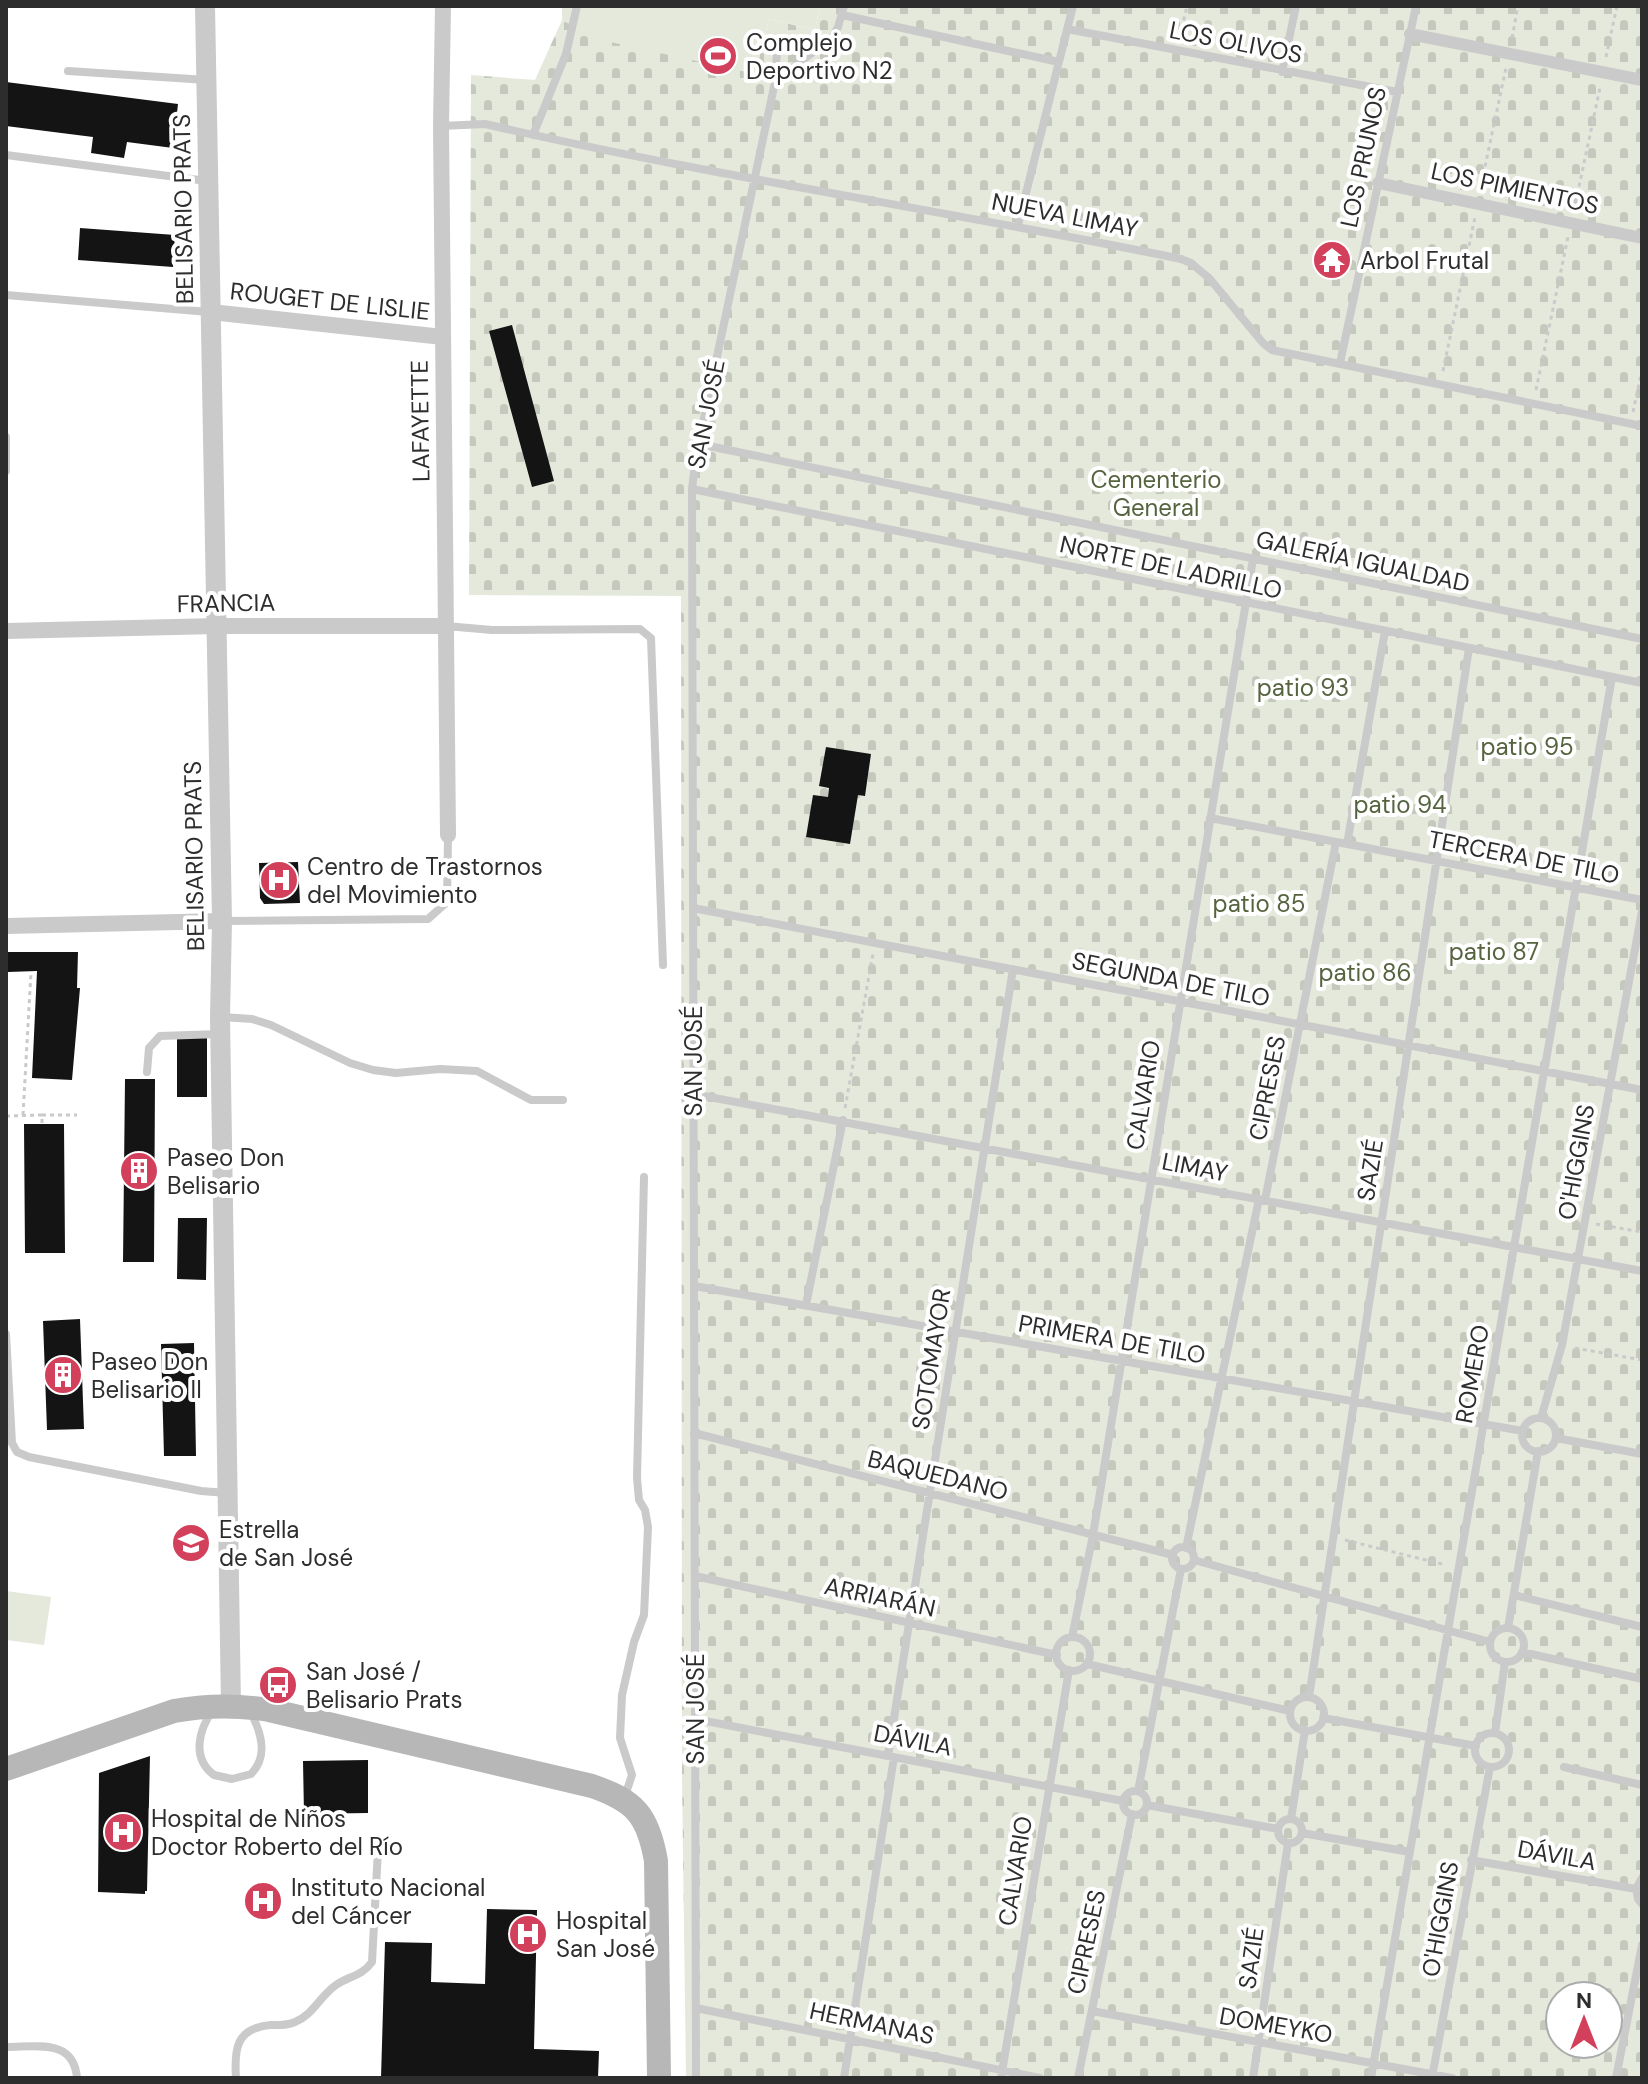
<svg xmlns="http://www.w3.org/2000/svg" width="1648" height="2084" font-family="'DM Sans',sans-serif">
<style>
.cemetery{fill:url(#cemetery-stones);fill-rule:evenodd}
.garden{fill:#e5e9dc}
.building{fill:#141414}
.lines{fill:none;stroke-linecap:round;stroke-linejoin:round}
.path{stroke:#cacaca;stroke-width:3;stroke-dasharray:4 4;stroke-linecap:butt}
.service{stroke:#cacaca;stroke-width:8}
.pedestrian{stroke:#cacaca;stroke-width:12}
.minor{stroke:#cacaca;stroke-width:16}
.tertiary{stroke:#cacaca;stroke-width:20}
.secondary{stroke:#b7b7b7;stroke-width:24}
.labels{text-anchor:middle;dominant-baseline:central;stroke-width:8;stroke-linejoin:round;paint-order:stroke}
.poi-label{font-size:24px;fill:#2d2d2d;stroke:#fff;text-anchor:start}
.street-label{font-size:24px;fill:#2d2d2d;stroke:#fff}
.park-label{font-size:24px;fill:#55643f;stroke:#fff}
</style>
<defs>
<pattern id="cemetery-stones" width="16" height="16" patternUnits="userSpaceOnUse" patternTransform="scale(2)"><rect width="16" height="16" fill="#e5e9dc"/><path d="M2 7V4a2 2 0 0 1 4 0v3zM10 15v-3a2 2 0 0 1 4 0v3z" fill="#c5c8bd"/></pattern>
</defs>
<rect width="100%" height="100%" fill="#fff"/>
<!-- cemetery -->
<path class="cemetery" d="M820,6h822v2072h-956l-4,-301 -1,-1181 -212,-1 2,-520 64,5 27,-60 13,6 180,48 14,-55 46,11zM1560,1996h48v48h-48z"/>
<!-- garden -->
<path class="garden" d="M562,6h258l-5,24 -46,-11 -14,55 -158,-35 -35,-19z
M6,1591l45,6 -7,48 -38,-5z"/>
<!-- building -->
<path class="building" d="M6,82l172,22 -5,44 -46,-6 -3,16 -33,-5 2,-16 -87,-11z
M80,228l95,7 -2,32 -95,-7z
M512,325l42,156 -22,6 -43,-156z
M826,747l45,7 -6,42 -7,-1 -8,49 -44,-7 7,-42 15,2 1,-9 -10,-2z
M298,862l2,41 -36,1 -4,-6 -1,-35z
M8,952h70l-1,36h3l-8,92 -40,-2 5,-107 -29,1z
M177,1037h30v60h-30z
M125,1079h30l-1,183h-31z
M24,1124h40l1,129h-40z
M178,1218h29l-1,62 -29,-1z
M80,1319l4,110 -37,1 -4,-109z
M194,1343l2,113h-32l-3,-112z
M150,1756l-3,135h-2v3l-47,-2 1,-119z
M368,1760v53l-64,1 -1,-53z
M487,1909l50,1 -3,139 65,2 -1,27h-217l4,-136 47,1 -1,39 54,2z"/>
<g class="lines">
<!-- path -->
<path class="path" d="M1180,36l7,-30
M1512,38l6,-32
M1606,57l11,-51
M1480,190l26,-122
M1574,210l26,-122
M1443,371l32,-154
M1536,390l32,-153
M1633,412l9,-43
M845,1108l28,-154
M23,1115l8,-143
M42,1115h35
M6,1116l36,-1v9
M1596,1224l46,8
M1575,1348l67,12
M1345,1540l101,25"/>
<!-- service -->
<path class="service" d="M842,15l217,47
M1067,29l330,63
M68,71l139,9
M1282,72l14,-66
M775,82l58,-46 5,-9 6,-21
M441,126l44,-2c230,53 465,87 696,135l10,4 18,15 54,65 9,7 370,76
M533,135l33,-81 11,-48
M6,155l201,26
M1018,225l55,-219
M6,295l203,17
M1340,363l76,-357
M6,437v34
M699,444l943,195
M692,489l950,194
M446,626l46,4 148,-1 11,9 12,327
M1210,818l432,82
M1347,844l38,-213
M693,908l949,182
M222,921l206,-2 19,-17 1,-67
M222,1017l30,2 19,6 79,38 23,7 23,3 44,-4 37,2 54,29h32
M147,1072l2,-24 11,-12 60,-2
M693,1094l949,177
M1265,1200l71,-358
M694,1286l829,145
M806,1305l37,-185
M6,1334l6,109 5,9 12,5 172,34 26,2
M1541,1418l21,-73 80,-434
M1522 1435a17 17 0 1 1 34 0a17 17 0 1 1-34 0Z
M694,1433l479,122
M1556,1438l86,16
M1172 1558a11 11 0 1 1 22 0a11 11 0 1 1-22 0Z
M1186,1548l73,-349
M1194,1560l296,82
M695,1576l362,79
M1514,1595l128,32
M1508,1628l30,-177
M1490 1645a17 17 0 1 1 34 0a17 17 0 1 1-34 0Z
M1072,1637l21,-102 160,-976
M1056 1654a17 17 0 1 1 34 0a17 17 0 1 1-34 0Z
M1522,1652l120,27
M1087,1664l203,47
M1309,1697l160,-1049
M1290 1714a17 17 0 1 1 34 0a17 17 0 1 1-34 0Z
M213,1710c-14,19 -22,48 1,65l18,4 19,-5c18,-18 10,-42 0,-61
M1323,1718l153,28
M695,1719l428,82
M1495,1733l10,-71
M1475 1750a17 17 0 1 1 34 0a17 17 0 1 1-34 0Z
M888,1756l125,-787
M1564,1767l78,18
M1123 1803a12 12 0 1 1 24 0a12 12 0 1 1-24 0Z
M1138,1791l43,-222
M625,1796l7,-21 -12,-37 2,-43 12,-53 10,-27 4,-88 -3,-17 -6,-10 -2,-22 7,-301
M1147,1805l131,24
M1291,1819l14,-89
M1278 1831a12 12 0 1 1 24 0a12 12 0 1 1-24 0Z
M1302,1833l108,19
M1471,1860l165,29
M1642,1878l-6,11 2,10 4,5
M696,2008l344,70
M1092,2011l360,67
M6,2047c30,0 68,-9 71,31
M1432,2077l58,-310
M236,2078c-2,-29 0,-50 35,-53 9,0 15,1 24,-3 18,-7 25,-26 41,-37 13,-9 26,-9 36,-23l6,-112
M696,2078l-4,-1589 4,-33 79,-374 2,-30
M844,2078l50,-321
M1001,2078l68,-408
M1078,2078l54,-264
M1253,2078l35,-235
M1371,2078l241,-1401
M1616,2078l26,-133"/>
<!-- pedestrian -->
<path class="pedestrian" d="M1410,34l232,46
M1378,183l264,55"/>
<!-- minor -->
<path class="minor" d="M443,6l-2,120 7,709
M211,312l232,25
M6,631l211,-5h229
M6,926l216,-5"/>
<!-- tertiary -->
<path class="tertiary" d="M205,6l17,915 -2,96 11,689"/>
<!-- secondary -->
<path class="secondary" d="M6,1769l168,-58c32,-6 63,-6 95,-1l323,76c43,15 56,29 64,75l3,217"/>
</g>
<!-- icons -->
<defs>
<symbol id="stadium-disc" viewBox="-11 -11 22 22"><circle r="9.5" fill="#d3405c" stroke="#fff"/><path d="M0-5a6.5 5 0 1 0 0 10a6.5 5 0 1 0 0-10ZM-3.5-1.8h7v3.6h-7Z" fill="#fff"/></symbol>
<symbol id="temple-disc" viewBox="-11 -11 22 22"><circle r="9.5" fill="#d3405c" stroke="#fff"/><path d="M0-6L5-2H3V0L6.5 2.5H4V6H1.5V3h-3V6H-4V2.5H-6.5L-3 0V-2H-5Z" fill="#fff"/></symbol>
<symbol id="hospital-disc" viewBox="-11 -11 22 22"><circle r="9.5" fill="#d3405c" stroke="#fff"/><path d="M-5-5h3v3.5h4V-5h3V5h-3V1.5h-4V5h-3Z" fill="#fff"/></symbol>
<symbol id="building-disc" viewBox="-11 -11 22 22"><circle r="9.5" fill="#d3405c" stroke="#fff"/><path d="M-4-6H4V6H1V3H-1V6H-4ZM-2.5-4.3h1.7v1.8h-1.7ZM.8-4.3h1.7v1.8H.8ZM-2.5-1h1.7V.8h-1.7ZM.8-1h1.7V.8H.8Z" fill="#fff"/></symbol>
<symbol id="school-disc" viewBox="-11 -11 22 22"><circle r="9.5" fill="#d3405c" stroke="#fff"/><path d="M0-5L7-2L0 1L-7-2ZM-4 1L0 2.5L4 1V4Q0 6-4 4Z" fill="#fff"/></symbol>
<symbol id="bus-disc" viewBox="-11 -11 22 22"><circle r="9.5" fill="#d3405c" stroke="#fff"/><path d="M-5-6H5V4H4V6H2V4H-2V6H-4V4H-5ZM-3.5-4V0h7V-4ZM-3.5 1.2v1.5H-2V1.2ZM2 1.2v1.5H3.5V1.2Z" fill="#fff"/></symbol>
</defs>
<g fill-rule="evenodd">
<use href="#stadium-disc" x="696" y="34" width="44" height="44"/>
<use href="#temple-disc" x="1310" y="238" width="44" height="44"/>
<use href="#hospital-disc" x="257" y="858" width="44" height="44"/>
<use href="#building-disc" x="117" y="1149" width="44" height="44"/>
<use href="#building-disc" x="41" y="1353" width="44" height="44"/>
<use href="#school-disc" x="169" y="1521" width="44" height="44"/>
<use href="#bus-disc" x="256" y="1663" width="44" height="44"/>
<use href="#hospital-disc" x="101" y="1810" width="44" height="44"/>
<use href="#hospital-disc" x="241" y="1879" width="44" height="44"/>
<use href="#hospital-disc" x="506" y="1912" width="44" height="44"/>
</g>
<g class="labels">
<!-- poi labels -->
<g class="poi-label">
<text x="746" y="42">Complejo<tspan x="746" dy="28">Deportivo N2</tspan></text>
<text x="1360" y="260">Arbol Frutal</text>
<text x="307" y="866">Centro de Trastornos<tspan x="307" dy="28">del Movimiento</tspan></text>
<text x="167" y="1157">Paseo Don<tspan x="167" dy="28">Belisario</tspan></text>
<text x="91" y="1361">Paseo Don<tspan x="91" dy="28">Belisario II</tspan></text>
<text x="219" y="1529">Estrella<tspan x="219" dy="28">de San José</tspan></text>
<text x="306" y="1671">San José /<tspan x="306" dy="28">Belisario Prats</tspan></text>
<text x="151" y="1818">Hospital de Niños<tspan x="151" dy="28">Doctor Roberto del Río</tspan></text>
<text x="291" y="1887">Instituto Nacional<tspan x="291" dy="28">del Cáncer</tspan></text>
<text x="556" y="1920">Hospital<tspan x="556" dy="28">San José</tspan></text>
</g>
<!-- street labels -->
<g class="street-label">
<text transform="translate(1236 42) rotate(11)">LOS OLIVOS</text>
<text transform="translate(1363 157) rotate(-78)">LOS PRUNOS</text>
<text transform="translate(1515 188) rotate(12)">LOS PIMIENTOS</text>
<text transform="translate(183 209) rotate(-91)">BELISARIO PRATS</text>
<text transform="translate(1065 215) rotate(11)">NUEVA LIMAY</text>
<text transform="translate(330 301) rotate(6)">ROUGET DE LISLIE</text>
<text transform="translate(706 414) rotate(-79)">SAN JOSÉ</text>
<text transform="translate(420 421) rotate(-91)">LAFAYETTE</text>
<text transform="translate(1363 561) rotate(12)">GALERÍA IGUALDAD</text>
<text transform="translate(1171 567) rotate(12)">NORTE DE LADRILLO</text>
<text transform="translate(226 603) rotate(-1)">FRANCIA</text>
<text transform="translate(194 856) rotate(-91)">BELISARIO PRATS</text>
<text transform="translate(1524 857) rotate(11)">TERCERA DE TILO</text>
<text transform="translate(1171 979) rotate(11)">SEGUNDA DE TILO</text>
<text transform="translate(693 1061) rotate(-90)">SAN JOSÉ</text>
<text transform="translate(1267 1088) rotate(-79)">CIPRESES</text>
<text transform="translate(1143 1095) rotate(-81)">CALVARIO</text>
<text transform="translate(1576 1162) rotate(-80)">O'HIGGINS</text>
<text transform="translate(1195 1167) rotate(11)">LIMAY</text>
<text transform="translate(1370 1170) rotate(-81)">SAZIÉ</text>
<text transform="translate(1112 1339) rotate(10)">PRIMERA DE TILO</text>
<text transform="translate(931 1359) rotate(-81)">SOTOMAYOR</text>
<text transform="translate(1472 1374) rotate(-80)">ROMERO</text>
<text transform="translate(938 1475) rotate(14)">BAQUEDANO</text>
<text transform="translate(880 1597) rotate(12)">ARRIARÁN</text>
<text transform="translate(695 1709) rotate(-90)">SAN JOSÉ</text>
<text transform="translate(913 1740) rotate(11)">DÁVILA</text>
<text transform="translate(1557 1855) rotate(10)">DÁVILA</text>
<text transform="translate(1015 1871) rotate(-81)">CALVARIO</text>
<text transform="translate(1440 1919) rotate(-80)">O'HIGGINS</text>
<text transform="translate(1086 1942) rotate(-78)">CIPRESES</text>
<text transform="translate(1251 1958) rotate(-82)">SAZIÉ</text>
<text transform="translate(872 2023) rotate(12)">HERMANAS</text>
<text transform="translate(1276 2025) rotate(10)">DOMEYKO</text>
</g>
<!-- park labels -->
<g class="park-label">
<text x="1156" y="479">Cementerio<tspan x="1156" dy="28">General</tspan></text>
<text x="1303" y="687">patio 93</text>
<text x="1527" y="746">patio 95</text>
<text x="1400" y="804">patio 94</text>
<text x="1259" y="903">patio 85</text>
<text x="1494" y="951">patio 87</text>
<text x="1365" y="972">patio 86</text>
</g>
</g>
<!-- border -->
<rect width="1648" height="2084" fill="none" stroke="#2d2d2d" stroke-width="16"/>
<!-- north arrow -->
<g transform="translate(1584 2020)"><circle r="38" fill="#ffffff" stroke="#ababab" stroke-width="2"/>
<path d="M0-6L14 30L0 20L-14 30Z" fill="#d3405c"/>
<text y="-12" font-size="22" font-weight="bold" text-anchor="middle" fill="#2d2d2d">N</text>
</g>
</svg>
